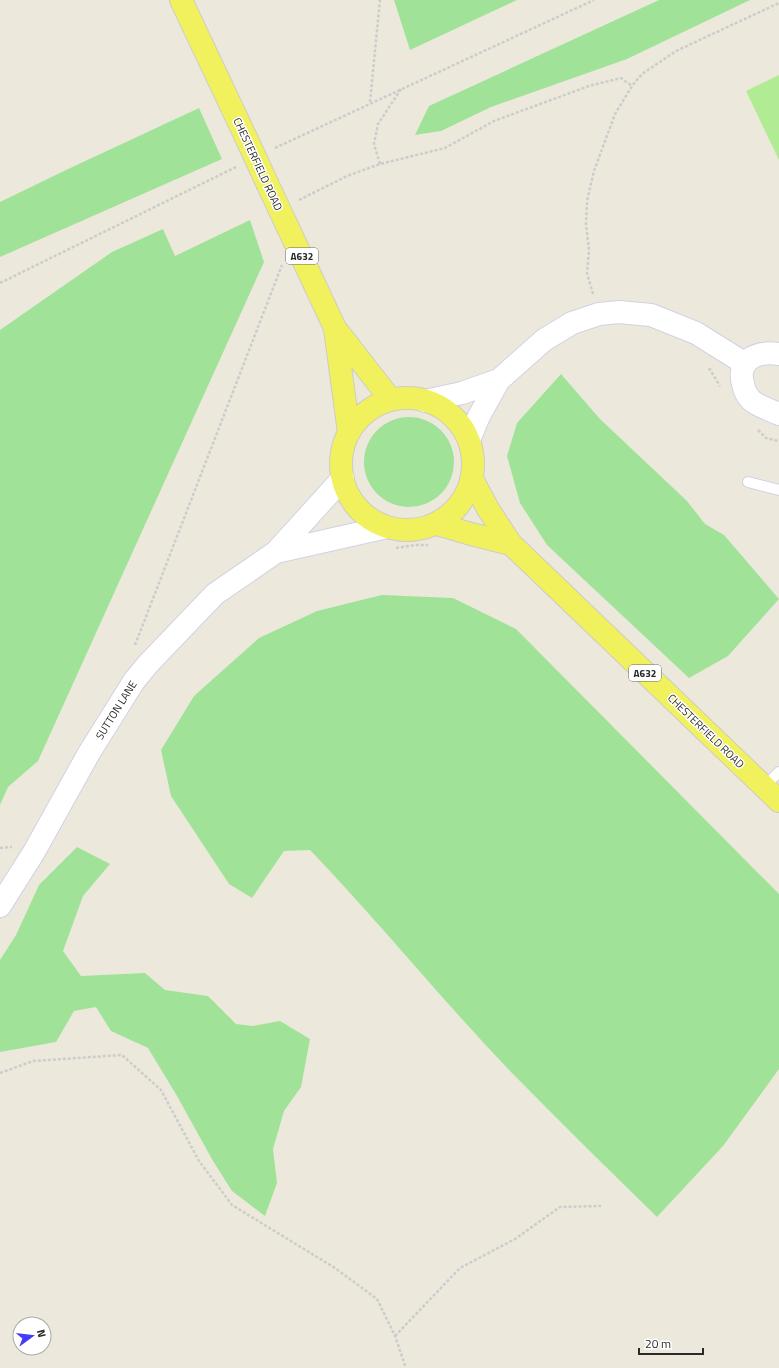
<svg xmlns="http://www.w3.org/2000/svg" width="779" height="1368" font-family="'Titillium Web',sans-serif">
<style>
.green{fill:#a0e398}
.pitch{fill:#b1eb94}
.lines{fill:none;stroke-linecap:round;stroke-linejoin:round}
.service-casing{stroke:#d2d1e3;stroke-width:12}
.tertiary-casing{stroke:#d2d1e3;stroke-width:24}
.primary-casing{stroke:#ccc;stroke-width:24}
.path{stroke:#ccc;stroke-width:2.5;stroke-dasharray:3 2;stroke-linecap:butt}
.service{stroke:#fff;stroke-width:10}
.tertiary{stroke:#fff;stroke-width:22}
.primary{stroke:#f0f15c;stroke-width:22}
.primary-bridge-casing{stroke:#ccc;stroke-width:24;stroke-linecap:butt}
.primary-bridge{stroke:#f0f15c;stroke-width:22}
.labels{text-anchor:middle;dominant-baseline:central;stroke-width:3;stroke-linejoin:round;paint-order:stroke}
.shield{fill:#fff;stroke:#6a6a6a;stroke-width:1}
.shield-label{font-size:10px;font-weight:bold;fill:#2a2a2a}
.street-label{font-size:11px;fill:#2a2a2a;stroke:#fff}
</style>
<rect width="100%" height="100%" fill="#ece9dc"/>
<!-- green -->
<path class="green" d="M394,0h123l-107,50z
M659,0h91l-123,59 -136,48 -50,24 -26,4 14,-29z
M199,108l23,51 -222,98v-55l66,-32z
M250,220l14,42 -226,499 -30,26 -8,18v-475l112,-78 51,-23 12,27z
M561,374l39,45 87,82 18,23 19,11 55,64 -51,57 -39,22 -142,-133 -27,-42 -13,-47 10,-33z
M364 462a45 45 0 1 1 90 0a45 45 0 1 1-90 0Z
M382,595l71,3 63,31 263,265v175l-56,77 -66,71c-49,-48 -98,-96 -146,-145 -69,-72 -132,-150 -201,-222l-26,1 -32,47 -23,-14 -58,-88 -10,-46 33,-54 65,-58 58,-27z
M77,847l33,17 -27,32 -20,55 18,25 64,-3 20,17 43,6 28,28 17,2 27,-5 30,18 -9,48 -17,24 -11,38 4,34 -12,33 -33,-25 -19,-30 -36,-65 -29,-48 -37,-17 -15,-24 -22,4 -18,31 -56,10v-92l16,-25 23,-50z"/>
<!-- pitch -->
<path class="pitch" d="M779,75v85l-33,-69z"/>
<g class="lines">
<defs>
<path id="service" d="M748,482l31,8
M764,787l15,-15"/>
<path id="tertiary" d="M779,354c-21,-3 -43,5 -36,30 1,5 4,12 8,16 5,5 21,11 28,14
M425,401l37,-8 37,-13
M469,440l10,-24 20,-36 45,-40 28,-17 27,-9 20,-2 32,3 45,18 48,30
M276,552l111,-25
M0,906l34,-54 55,-99 45,-72 14,-17 67,-70 61,-42 67,-74"/>
<path id="primary" d="M181,0l68,144
M268,185l67,143 56,72
M335,329l14,104
M341 464a66 66 0 1 1 132 0a66 66 0 1 1-132 0Z
M472,479l16,30 23,35 268,257
M437,524l34,10 40,10"/>
</defs>
<!-- service casing -->
<use href="#service" class="service-casing"/>
<!-- tertiary casing -->
<use href="#tertiary" class="tertiary-casing"/>
<!-- primary casing -->
<use href="#primary" class="primary-casing"/>
<!-- path -->
<path class="path" d="M370,102l10,-102
M275,148l319,-148
M380,164l-6,-20 4,-20 23,-35
M299,200l48,-24 33,-12 65,-16 49,-27 95,-35 32,-8 11,8
M0,283l236,-116
M593,294l-6,-21 2,-23 -3,-26 1,-23 7,-30 21,-57 17,-28 10,-12 34,-23 103,-48
M709,368l11,18
M758,430l8,8 13,3
M396,548l19,-3h13
M135,645l147,-380
M0,848l12,-1
M0,1073l33,-12 89,-6 39,35 38,71 33,44 103,63 42,31 18,37 11,32
M395,1336l65,-68 55,-29 45,-32 41,-1"/>
<!-- service -->
<use href="#service" class="service"/>
<!-- tertiary -->
<use href="#tertiary" class="tertiary"/>
<!-- primary -->
<use href="#primary" class="primary"/>
<defs>
<path id="primary-bridge" d="M249,144l19,41"/>
</defs>
<!-- primary-bridge casing -->
<use href="#primary-bridge" class="primary-bridge-casing"/>
<!-- primary-bridge -->
<use href="#primary-bridge" class="primary-bridge"/>
</g>
<g class="labels">
<!-- shield labels -->
<g class="shield">
<rect x="286" y="248" width="32" height="16" rx="3"/>
<rect x="629" y="665" width="32" height="16" rx="3"/>
</g>
<g class="shield-label">
<text x="302" y="256">A632</text>
<text x="645" y="673">A632</text>
</g>
<!-- street labels -->
<g class="street-label">
<text transform="translate(258 164) rotate(65)">CHESTERFIELD ROAD</text>
<text transform="translate(116 710) rotate(-58)">SUTTON LANE</text>
<text transform="translate(706 731) rotate(44)">CHESTERFIELD ROAD</text>
</g>
</g>
<!-- north arrow -->
<g transform="translate(32 1336) rotate(75)"><circle r="19" fill="#ffffff" stroke="#aaaaaa"/>
<path d="M0-3L7 15L0 10L-7 15Z" fill="#453bfb"/>
<text y="-6" font-size="11" font-weight="bold" text-anchor="middle" fill="#2a2a2a">N</text>
</g>
<!-- scale -->
<path d="M639 1348v6h64v-6" fill="none" stroke="#2a2a2a" stroke-width="2"/>
<text x="645" y="1348" font-size="12" fill="#2a2a2a" stroke="#ffffff" stroke-width="3" paint-order="stroke">20 m</text>
</svg>
